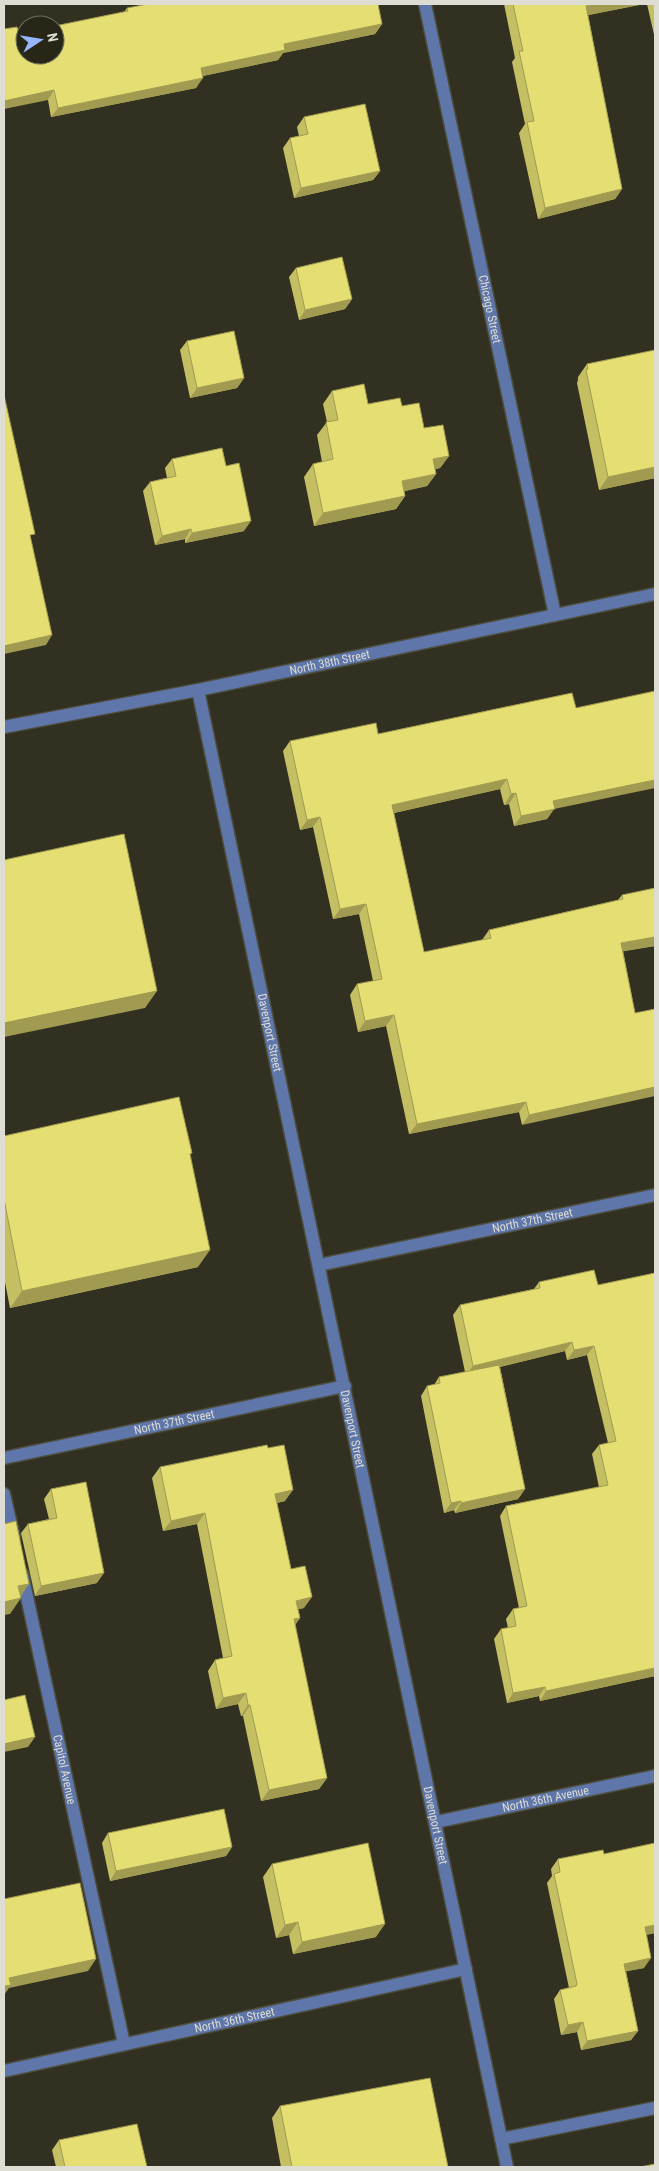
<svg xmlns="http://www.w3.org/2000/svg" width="659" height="2171" font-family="'Roboto Condensed',sans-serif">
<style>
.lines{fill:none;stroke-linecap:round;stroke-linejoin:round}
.minor-casing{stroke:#4d4d3d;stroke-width:15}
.minor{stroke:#5f76aa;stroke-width:12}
.wall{fill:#c5bf63}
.shaded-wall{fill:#a09b50}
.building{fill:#e5de73;stroke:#a09b50}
.labels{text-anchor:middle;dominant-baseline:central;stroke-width:5;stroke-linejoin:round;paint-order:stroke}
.street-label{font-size:12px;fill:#ddddd3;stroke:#282717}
</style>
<rect width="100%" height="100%" fill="#323121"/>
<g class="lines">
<defs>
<g id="minor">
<path id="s1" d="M425,4l130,611"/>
<path id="s2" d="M198,690l309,1477"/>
<path id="s3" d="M4,727l194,-37 457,-96"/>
<path id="s4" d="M319,1265l336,-70"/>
<path id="s5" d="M4,1458l341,-72"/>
<path d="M4,1494l10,44"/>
<path id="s6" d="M22,1574l102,470"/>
<path id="s7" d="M436,1822l219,-46"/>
<path id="s8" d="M4,2071l462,-102"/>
<path d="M501,2139l154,-31"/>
</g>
</defs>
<!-- minor casing -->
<use href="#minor" class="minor-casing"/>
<!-- minor -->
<use href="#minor" class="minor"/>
</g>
<!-- wall -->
<path class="wall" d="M504,4h140l-56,11 34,174 -7,10 -77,20 -19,-86 6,-9 -13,-62 3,-4z
M647,4h8v35z
M127,8l255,16 -7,10 -92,19 -5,7 -76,16 -6,12 -145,29 -3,-17 -29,-67 105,-21z
M304,117l76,54 -7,9 -79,18 -11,-50 7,-10 9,-2 -2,-9z
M296,268l56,31 -7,10 -46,11 -10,-43z
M187,341l57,37 -7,10 -47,10 -10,-48z
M655,350v128l-56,12 -22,-107 1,-3v-3l9,-13z
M332,391l36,13 34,2 47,50 -9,12 -5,1 1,5 -9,12 -23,5 1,5 -9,13 -82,17 -10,-49 9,-13 9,-2 -5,-27 10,-13 -4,-18z
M172,459l54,7 18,65 -59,12v-4l-30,6 -12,-54 7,-9 17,-4 -2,-10z
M572,693l-18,116 -7,10 -33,7 -5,-22 -5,1 -4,-16 -106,24 30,139 58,-12 7,-10 129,-30 4,-5 33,51 -32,5 12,62 -113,112 -3,-13 -110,22 -23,-108 -28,6 -8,-37 7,-11 16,-3 -14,-67 -26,5 -20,-92 -13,3 -17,-79 7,-10 88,-7z
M4,1136l186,20 8,111 -188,41 -6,-31z
M655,1273v403l-115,25 -1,-5 -32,7 -13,-64 7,-10 7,-1 -2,-9 7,-10 6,-1 -19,-92 6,-10 93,-19 -7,-33 7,-9 9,-2 -21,-88 -20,5 -2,-9 -65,16 25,122 -7,10 -63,14 -1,-3 -10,3 -23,-117 6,-10 7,-1 5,-8 26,-5 -12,-57 7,-10 74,-16 5,-7 59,3z
M160,1467l125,34 -8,2 14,66 13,39 -6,1 2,9 -5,7 32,153 -8,11 -58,12 -18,-85h-2l-3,-12 -22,5 -8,-38 7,-11 8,-2 -26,-134 -34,7 -11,-53z
M51,1489l46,94 -62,13 -14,-63 7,-9 21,-5 -5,-20z
M108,1833l124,14 -6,9 -116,25 -8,-38z
M655,1843v90l-9,2 -2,33 -18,3 12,60 -7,9 -50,10 -4,-18 -16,3 -7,-36 6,-9 9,-2 -22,-105 5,-7 -1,-7 7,-10 46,-5z
M272,1864l104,73 -83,17 -4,-19 -13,3 -13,-61z
M280,2106l168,61h-167l-9,-49z
M59,2140l88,27h-91l-4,-17z"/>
<!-- shaded-wall -->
<path class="shaded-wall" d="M599,4h45l-65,13 7,-11z
M382,24l-7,10 -92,19 -5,7 -84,18 7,-10 83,-24z
M203,78l-7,10 -145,29 7,-9z
M54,90l-6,10 -44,9v-8z
M380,171l-7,9 -79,18 7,-10z
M622,189l-7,10 -77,20 7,-11z
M352,299l-7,10 -46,11 6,-10z
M244,378l-7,10 -47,10 7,-10z
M449,456l-9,12 -16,4 9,-13z
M655,467v11l-56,12 9,-13z
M436,474l-9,12 -34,8 9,-13z
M405,496l-9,13 -82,17 9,-13z
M251,521l-7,10 -59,12 7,-10z
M191,529l-6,10 -30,6 7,-9z
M52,635l-6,10 -42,9v-8z
M507,779l-7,10 -115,26 7,-10z
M655,780v8l-101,21 -7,10 -33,7 7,-10 32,-15z
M516,793l-7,11 -5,1 7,-11z
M320,817l-7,10 -13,3 7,-10z
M366,904l-7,10 -26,5 7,-10z
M655,937v9l-41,7 7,-10z
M157,991l-12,17 -141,29v-14z
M394,1015l-8,11 -28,6 7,-11z
M655,1087v9l-133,29 7,-10z
M526,1102l-7,10 -110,22 8,-10z
M210,1250l-12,17 -188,41 12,-17z
M572,1342l-7,9 -99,24 7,-9z
M594,1346l-7,9 -20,5 7,-10z
M525,1489l-7,10 -63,14 6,-10z
M293,1490l-8,11 -18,4 8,-11z
M461,1501l-7,9 -10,3 7,-10z
M205,1513l-8,11 -34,7 8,-10z
M104,1573l-7,10 -62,13 6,-10z
M29,1584l-10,15 2,-1 -11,16 -6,1v-13l14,-16z
M312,1597l-8,11 -15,3 7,-10z
M300,1618l-8,11 2,-10z
M655,1668v8l-115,25 6,-10z
M545,1687l-6,9 -32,7 6,-10z
M246,1693l-8,11 -22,5 7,-11z
M248,1705h2l-7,11h-2z
M35,1737l-7,10 -24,5v-8z
M327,1778l-8,11 -58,12 8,-11z
M232,1847l-6,9 -116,25 6,-10z
M298,1922l-9,13 -13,3 9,-13z
M385,1924l-9,13 -83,17 9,-12z
M655,1925v8l-17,3 7,-9z
M651,1958l-7,10 -26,5 6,-9z
M96,1959l-8,12 -79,17 -5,7v-10l5,-7z
M583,2022l-6,10 -16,3 7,-10z
M638,2031l-7,9 -50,10 6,-9z"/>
<!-- building -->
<path class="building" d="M148,4h230l4,20 -98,20 1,6 -84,18 2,10 -145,30 -4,-18 -50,11v-72l13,-2 2,6 6,-1v23h30v-29l73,-15 -1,-3z
M513,4h86l-13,2 36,183 -77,19 -18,-86 7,-1 -15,-70h4z
M365,104l15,67 -79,17 -11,-50 18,-4 -4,-17z
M342,257l10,42 -47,11 -9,-42z
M234,331l10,47 -47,10 -10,-47z
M655,350v117l-47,10 -22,-107 2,-1 -1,-5z
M364,384l4,20 32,-6 2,8 17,-3 5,25 19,-3 6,31 -16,3 3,15 -34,7 3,15 -82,17 -10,-49 20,-5 -7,-37 12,-2 -6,-29z
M4,395l31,139 -5,1 22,100 -48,11z
M222,448l4,18 13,-3 12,58 -59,12 -1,-4 -29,7 -12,-54 26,-6 -4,-17z
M655,691v89l-102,21 2,8 -34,7 -5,-23 -5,1 -4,-15 -115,26 32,147 67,-14 -2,-8 134,-31 -1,-4 33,-7v49l-34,6 14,70 20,-4v78l-126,28 -3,-13 -109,22 -23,-109 -29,6 -8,-37 25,-5 -16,-75 -26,5 -20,-92 -13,3 -17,-79 86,-18 2,11 194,-41 4,15z
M124,834l33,157 -153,32v-163z
M179,1097l13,56 -2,1 20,96 -188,41 -18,-92v-63z
M594,1270l4,15 57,-12v395l-109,23 -1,-4 -32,6 -12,-64 15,-3 -3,-17 14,-3 -21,-100 102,-21 -9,-40 17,-4 -22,-95 -20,4 -2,-8 -99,24 -13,-61 80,-17 -1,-6z
M499,1365l26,124 -64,14v-2l-10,2 -24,-117 13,-3 -1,-6z
M267,1445l1,3 16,-3 9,45 -18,4 16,75 14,-3 7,31 -16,4 4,17 -6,1 33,159 -58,12 -19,-85h-2l-2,-12 -23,5 -8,-38 17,-4 -27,-143 -34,8 -11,-54z
M86,1482l18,91 -63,13 -13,-62 29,-6 -6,-29z
M16,1521l13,63 -11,2 3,12 -17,4v-78z
M25,1695l10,42 -31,7v-44z
M224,1809l8,38 -116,24 -8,-38z
M368,1843l17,81 -83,18 -4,-20 -13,3 -13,-61z
M655,1843v82l-10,2 6,31 -27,6 14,67 -51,10 -4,-19 -15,3 -8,-35 16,-4 1,-2 -23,-110 6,-2 -2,-13 45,-9 1,4z
M80,1883l16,76 -87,19 2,7 -7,1v-87z
M430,2078l18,89h-156l-12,-61z
M137,2124l10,43h-82l-6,-27z
M655,2164v3h-15z"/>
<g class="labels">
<!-- street labels -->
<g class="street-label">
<text stroke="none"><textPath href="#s1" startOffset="312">Chicago Street</textPath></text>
<text stroke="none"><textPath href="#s3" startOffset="332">North 38th Street</textPath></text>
<text stroke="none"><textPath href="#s2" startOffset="350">Davenport Street</textPath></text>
<text stroke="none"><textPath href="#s4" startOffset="218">North 37th Street</textPath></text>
<text stroke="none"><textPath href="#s5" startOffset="174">North 37th Street</textPath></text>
<text stroke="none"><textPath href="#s2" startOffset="755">Davenport Street</textPath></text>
<text stroke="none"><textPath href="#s6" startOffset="200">Capitol Avenue</textPath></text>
<text stroke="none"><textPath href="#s7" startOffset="112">North 36th Avenue</textPath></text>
<text stroke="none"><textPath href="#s2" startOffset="1160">Davenport Street</textPath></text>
<text stroke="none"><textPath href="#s8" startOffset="236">North 36th Street</textPath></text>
</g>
</g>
<!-- border -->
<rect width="659" height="2171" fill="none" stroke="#ddddd3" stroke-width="10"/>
<!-- north arrow -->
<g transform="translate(40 40) rotate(78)"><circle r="24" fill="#282717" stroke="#707062"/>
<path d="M0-4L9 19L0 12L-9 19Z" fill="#96b6fd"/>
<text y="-8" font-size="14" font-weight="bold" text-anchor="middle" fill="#ddddd3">N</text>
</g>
</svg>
